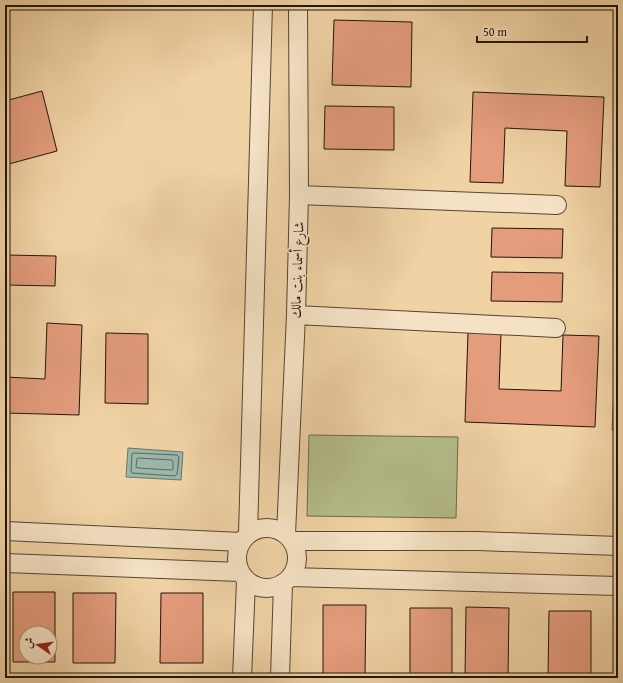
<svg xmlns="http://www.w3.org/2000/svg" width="623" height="683" font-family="'Gentium Book Plus',Amiri,serif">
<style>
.garden{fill:#b4bd8a;stroke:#6a6a4c}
.water{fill:#9ab7aa;stroke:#69776c}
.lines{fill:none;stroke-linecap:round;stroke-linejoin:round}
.shore{stroke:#5d665c;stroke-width:1}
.building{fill:#e49c7d;stroke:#20160e;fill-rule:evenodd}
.minor-casing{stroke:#544534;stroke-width:20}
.minor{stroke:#f5e2c4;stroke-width:18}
.labels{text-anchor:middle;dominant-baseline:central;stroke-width:3;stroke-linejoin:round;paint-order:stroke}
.street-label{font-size:14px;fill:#20160e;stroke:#f5e2c4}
</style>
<rect width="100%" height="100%" fill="#f0d2a4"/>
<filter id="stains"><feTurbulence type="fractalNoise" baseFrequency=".005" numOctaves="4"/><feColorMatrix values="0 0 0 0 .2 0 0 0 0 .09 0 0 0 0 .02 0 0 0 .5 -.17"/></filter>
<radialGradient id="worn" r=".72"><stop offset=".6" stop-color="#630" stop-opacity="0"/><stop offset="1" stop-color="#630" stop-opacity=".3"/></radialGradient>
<!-- garden -->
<path class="garden" d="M617,329h1v101h-6z
M309,435l149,2 -2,81 -149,-2z"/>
<!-- water -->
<path class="water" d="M128,448l55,4 -2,28 -55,-3z"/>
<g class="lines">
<!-- shore -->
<path class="shore" d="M133,453l44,2 2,2 -2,17 -2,2 -43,-3 -1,-2 1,-17z
M138,458l34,2 1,2v7l-2,1 -33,-2 -2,-1 1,-8z"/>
</g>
<!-- building -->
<path class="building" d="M334,20l78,2 -1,65 -79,-2z
M42,91l15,60 -52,14v-64z
M473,92l131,5 -4,90 -35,-1 2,-55 -62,-3 -2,55 -33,-1z
M325,106l69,1v43l-70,-1z
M492,228l71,1 -1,29 -71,-1z
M5,255l51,1 -1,30 -50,-1z
M492,272l71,1 -1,29 -71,-1z
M47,323l35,2 -3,90 -74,-2v-36l40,2z
M468,332l33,2 -2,55 62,2 2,-56 36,1 -4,91 -130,-5z
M106,333l42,1v70l-43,-1z
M13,592h42v70h-42zM26,633h24v24h-24z
M73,593h43l-1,70h-42z
M161,593h42v70h-43z
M323,605h43l-1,70h-42z
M466,607l43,1 -1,70 -43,-1z
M410,608h42v70h-42z
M549,611h42v67h-43z"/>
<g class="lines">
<defs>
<path id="minor" d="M299,195l258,10
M296,315l260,13
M237 558a30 30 0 1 1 60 0a30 30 0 1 1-60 0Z
M5,531l236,11
M248,534l15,-529
M286,534l10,-219 3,-120 -1,-190
M292,541h186l140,5
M5,563l235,9
M290,577l328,9
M242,678l4,-97
M280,678l3,-95"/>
</defs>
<!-- minor casing -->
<use href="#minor" class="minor-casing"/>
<!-- minor -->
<use href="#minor" class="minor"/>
</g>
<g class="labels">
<!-- street labels -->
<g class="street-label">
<text transform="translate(297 270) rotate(-88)">شارع أسماء بنت مالك</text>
</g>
</g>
<!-- margin -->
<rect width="623" height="683" fill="none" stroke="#f0d2a4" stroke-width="20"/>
<rect x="6" y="6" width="611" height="671" fill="none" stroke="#20160e" stroke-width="2"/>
<rect x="10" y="10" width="603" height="663" fill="none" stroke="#20160e"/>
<!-- north arrow -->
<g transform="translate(38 645) rotate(283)"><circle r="19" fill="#f5e2c4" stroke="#a0907b"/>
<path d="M0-3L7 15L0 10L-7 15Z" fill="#8f2418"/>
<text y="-6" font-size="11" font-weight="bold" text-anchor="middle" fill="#20160e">ش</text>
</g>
<!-- scale -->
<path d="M477 36v6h110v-6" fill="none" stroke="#20160e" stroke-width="2"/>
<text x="483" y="36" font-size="12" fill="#20160e" stroke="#f5e2c4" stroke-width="3" paint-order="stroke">50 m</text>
<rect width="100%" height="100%" filter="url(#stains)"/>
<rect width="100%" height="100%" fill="url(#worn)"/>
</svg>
